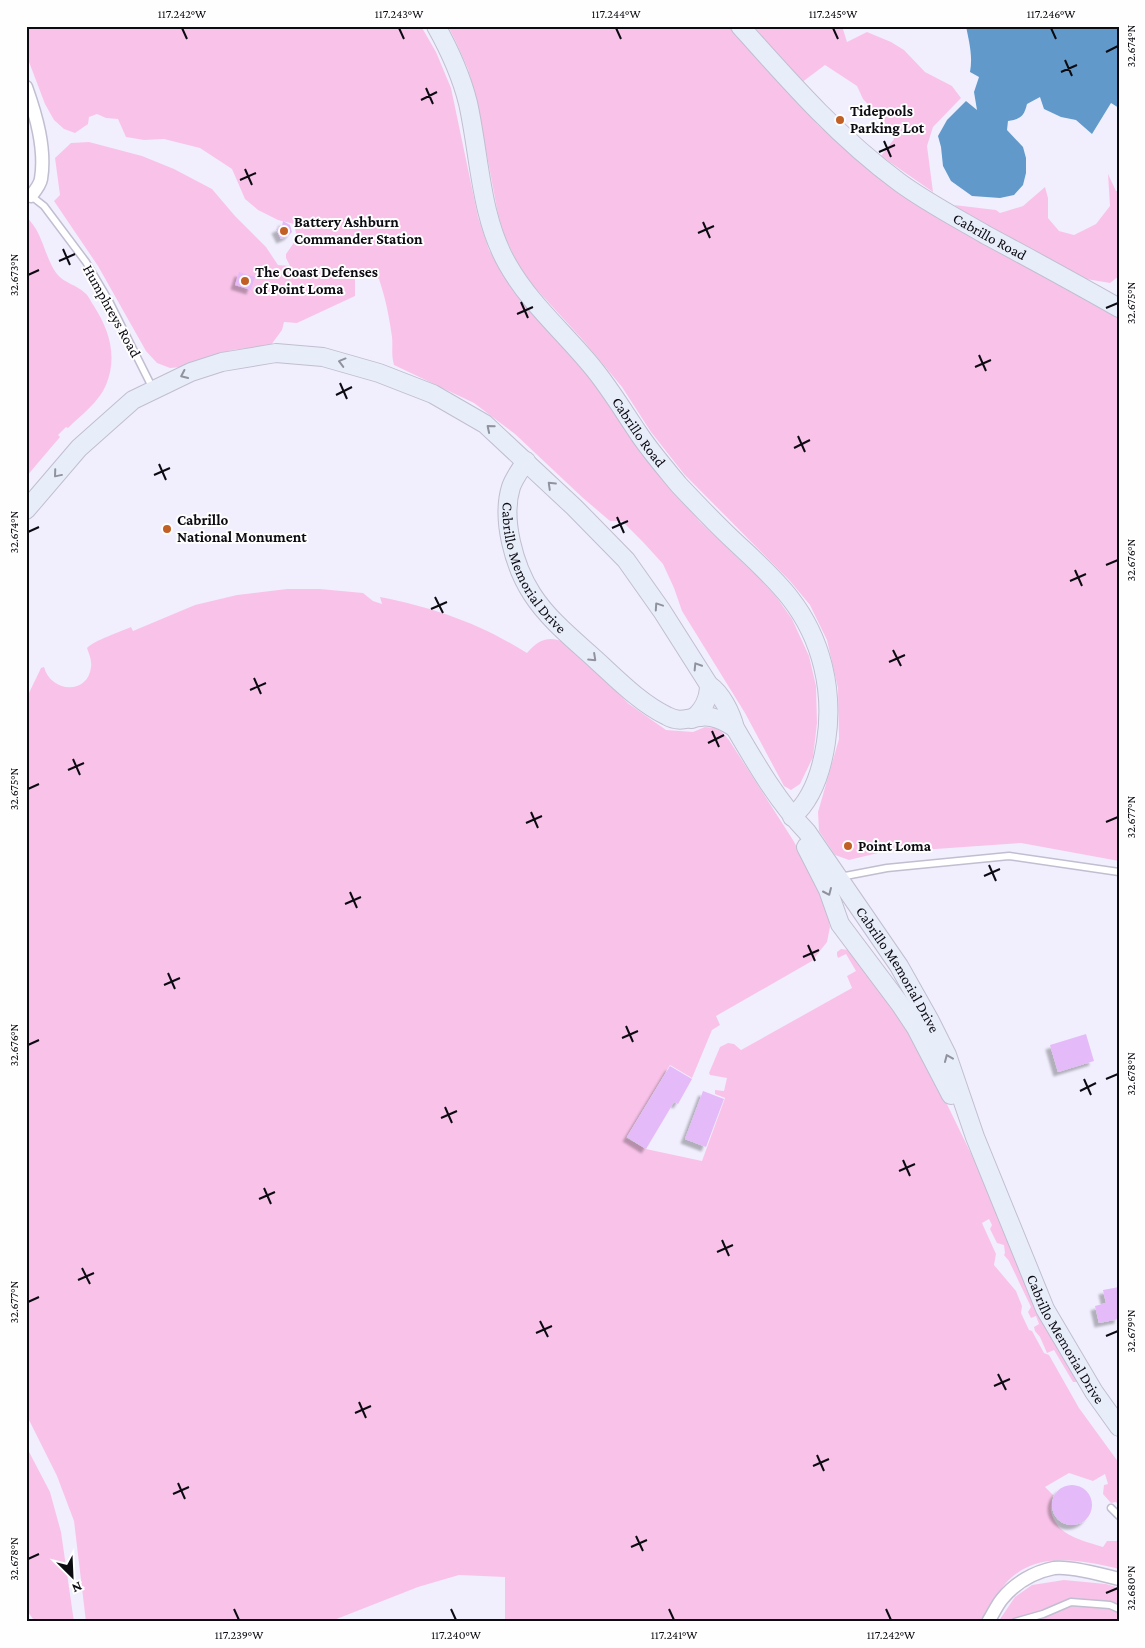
<svg xmlns="http://www.w3.org/2000/svg" width="1145" height="1648" font-family="'Crimson Pro',serif">
<style>
.green{fill:#f9c3e9}
.water{fill:#619aca}
.building{fill:#e4bbf8;filter:url(#shadow)}
.lines{fill:none;stroke-linecap:round;stroke-linejoin:round}
.lane-casing{stroke:#c0bed0;stroke-width:9}
.street-casing{stroke:#c0bed0;stroke-width:15}
.secondary-casing{stroke:#c0bed0;stroke-width:20}
.lane{stroke:#fff;stroke-width:6}
.street{stroke:#fff;stroke-width:12}
.secondary{stroke:#e8edfa;stroke-width:18}
.oneway{stroke:#90939d}
.ticks{fill:none;stroke:#0c0b11;stroke-width:2}
.poi-dot{fill:#c15f24;stroke:#fefefe;stroke-width:2}
.labels{text-anchor:middle;dominant-baseline:central;stroke-width:4;stroke-linejoin:round;paint-order:stroke}
.poi-label{font-size:15px;font-weight:bold;fill:#0c0b11;stroke:#fefefe;text-anchor:start}
.street-label{font-size:15px;fill:#0c0b11;stroke:#fefefe}
.neatline{fill:none;stroke:#0c0b11;stroke-width:2}
.ticks-label{font-size:12px;text-anchor:middle;fill:#0c0b11}
</style>
<defs>
<filter id="shadow"><feDropShadow dx="-4.5" dy="4.5" stdDeviation="1" flood-color="#0004"/></filter>
</defs>
<rect width="100%" height="100%" fill="#f1effe"/>
<!-- green -->
<path class="green" d="M26,26h395l15,26 15,36 27,129 11,33 25,42 81,92 46,70 30,35 29,33 58,55 17,18 17,24 17,37 7,30 1,37 -4,34 -13,27 -9,6 -7,-4 -39,-73 -63,-102 -8,-23 -11,-24 -20,-22 -21,-21h-12l-27,-23 -68,-64 -41,-31 -80,-38c-3,-10 -1,-18 -2,-28 -3,-21 -6,-37 -13,-58l-11,-6 -13,6v17l-58,27 -13,-1 -2,8 -11,15 -39,5 -30,9 -20,8 -12,1 -13,-5 -11,-12 -48,-85 -44,-65 6,-6 -5,-37 16,-15 18,-1 53,14 32,13 38,20 23,27 31,31 12,18 12,1 -4,-8v-4l7,-10 3,-11 -2,-9 -16,-4 -20,-10 -13,-11 -13,-30 -32,-21 -36,-9 -20,1 -18,-3 -8,-18 -12,-1 -9,-4 -8,3 -1,7 -13,9 -11,-4 -10,-9 -9,-16 -19,-50z
M448,26h281l89,99 36,32 40,31 60,39 165,92v542l-98,-18 -143,10 -29,7 -14,-5 -16,-24 -1,-19 21,-73 -1,-51 -11,-48 -17,-35 -20,-24 -106,-107 -33,-42 -29,-45 -40,-48 -54,-59 -12,-20 -11,-23 -7,-23 -22,-117 -8,-28 -12,-27z
M751,26h91l5,16 20,-10 24,10 13,8 21,22 27,14 9,12 -28,29 -6,19 6,46 -52,-36 13,-17 -16,-24 -15,-16 -6,-13 -32,-21 -24,18z
M1108,174l8,17h3v85l-9,7 -30,-5 -70,-38 -56,-35 42,5 4,3 23,-7 22,-19 3,11v20l11,13 15,4 22,-11 14,-18z
M26,217c17,14 18,40 31,57 7,9 20,11 28,19 4,3 6,9 9,13 15,24 24,50 12,79 -7,17 -25,30 -38,43l-2,-1 -8,8 2,2 -34,40z
M287,589h33l43,4 10,8 9,3 -2,-7c55,11 99,26 147,56 12,-14 22,-18 39,-10l63,61 37,26 27,2 12,-5 10,1 7,4 7,8 64,100 16,29 17,38 4,20 -3,15 -15,19 -96,55 4,9 -8,5 -20,48 -22,-13 -44,73 20,11 56,12 23,-63 -10,-4v-4l9,1 3,-13 -17,-3 -1,-2 11,-26 8,-4 6,1 7,6 111,-62 -5,-12 9,-5 -10,-17 -8,4 -1,-3v-3l4,-3 7,1 27,32 23,30 46,86 32,66 63,150 22,41 17,27h-5l-19,-32 -7,3 -7,-16 -5,-6 -1,-4 5,-3 -3,-8 -5,2 -3,-6 3,-5 -22,-46 -5,-6 1,-2 -1,-8 -7,-2 -7,-14 2,-4 -3,-6 -7,4 14,31 -2,11 22,26 6,15 -1,7 8,17 3,1 12,22 5,2 30,53 40,55v43l-3,-4 -5,1 -8,-9 1,-9 4,-1 -3,-10 -12,7 -24,-8 -24,14 8,8c-1,5 -3,11 -2,16 5,25 31,29 52,36l4,-6h12v28c-35,-8 -78,-18 -108,9 -10,8 -23,32 -32,44h-474v-45l-46,-2 -41,12 -89,35h-243l-12,-101 -17,-45 -31,-62v-710l2,-9 13,-27 3,-1c7,26 44,28 47,0 1,-7 -2,-13 -4,-19 8,-8 33,-16 44,-21l2,4 62,-26 42,-10z
M26,1446l24,46 11,40 13,90h-39l-9,-13z
M1064,1580l42,4 13,4v34h-121l17,-25 17,-12z"/>
<!-- water -->
<path class="water" d="M966,26h153v82l-8,-5 -19,31 -16,-14 -15,-3 -17,-8 -4,-12 -13,7c-3,13 -7,15 -19,17l-1,9 16,17 3,11v15l-3,12 -9,10 -14,3 -28,-2 -21,-15 -8,-15 -2,-19 -3,-11 9,-16 19,-19 11,9 -3,-18 5,-15 -9,-5c3,-16 -1,-30 -4,-46z"/>
<!-- building -->
<path class="building" d="M283,221l7,4 2,7 -4,4 -7,3 -5,-10 6,-3z
M239,272l16,5 -4,13 -16,-5z
M1086,1034l8,27 -36,11 -8,-27z
M670,1066l22,13 -14,25 -4,-2 -28,47 -19,-12z
M703,1091l21,8 -18,48 -21,-8z
M1119,1287v32l-20,4 -4,-17 11,-3 -3,-13z
M1052 1505a20 20 0 1 1 40 0a20 20 0 1 1-40 0Z"/>
<g class="lines">
<defs>
<path id="lane" d="M26,192l18,14 42,56 23,39 44,88
M840,877l47,-9 122,-12 110,16
M1111,1508l8,8
M1015,1622l28,-8 28,-12 39,3 9,4"/>
<path id="street" d="M26,87c10,28 20,62 15,92 -1,6 -6,12 -10,17
M988,1622c5,-8 9,-17 14,-23 13,-16 32,-27 52,-31 15,-2 50,7 65,11"/>
<g id="secondary">
<path id="s1" d="M436,26c14,25 25,49 32,77 12,54 12,114 40,162 22,39 58,69 86,104 17,21 30,43 45,65 12,18 26,34 40,51 17,18 34,36 52,53 20,19 42,38 59,60 32,41 44,93 36,144 -4,27 -13,57 -34,75"/>
<path id="s2" d="M740,26c50,56 98,111 159,156 27,20 58,36 87,53 45,24 89,48 133,73"/>
<path id="s3" d="M526,461c-5,8 -12,17 -15,26 -10,32 3,79 21,107 16,25 41,45 63,65 22,20 45,44 72,57 13,7 19,2 33,1 13,-2 24,4 35,11"/>
<path id="s4" d="M26,510l53,-62 54,-48 58,-28 31,-10 54,-9 47,4 56,16 54,21 52,30 89,83 52,53 36,51 47,74c13,9 22,28 26,43 21,36 43,74 72,104l92,134 31,55 17,34 28,82 70,172 49,83 25,35"/>
<path d="M692,719c11,-8 17,-21 17,-34"/>
<path d="M806,847l22,43 12,34 60,80 16,24 35,67"/>
</g>
</defs>
<!-- lane casing -->
<use href="#lane" class="lane-casing"/>
<!-- street casing -->
<use href="#street" class="street-casing"/>
<!-- secondary casing -->
<use href="#secondary" class="secondary-casing"/>
<!-- lane -->
<use href="#lane" class="lane"/>
<!-- street -->
<use href="#street" class="street"/>
<!-- secondary -->
<use href="#secondary" class="secondary"/>
</g>
<!-- one-way arrows -->
<defs><path id="oneway-chevron" d="M-2-3.5L2.5 0L-2 3.5" fill="none" stroke-width="1.6" stroke-linecap="round" stroke-linejoin="round" transform="scale(1.25)"/></defs>
<g class="oneway">
<use href="#oneway-chevron" transform="translate(342 362) rotate(-165)"/>
<use href="#oneway-chevron" transform="translate(184 375) rotate(155)"/>
<use href="#oneway-chevron" transform="translate(490 428) rotate(-140)"/>
<use href="#oneway-chevron" transform="translate(57 474) rotate(130)"/>
<use href="#oneway-chevron" transform="translate(551 485) rotate(-136)"/>
<use href="#oneway-chevron" transform="translate(658 606) rotate(-124)"/>
<use href="#oneway-chevron" transform="translate(593 658) rotate(43)"/>
<use href="#oneway-chevron" transform="translate(697 666) rotate(-122)"/>
<use href="#oneway-chevron" transform="translate(828 892) rotate(66)"/>
<use href="#oneway-chevron" transform="translate(948 1058) rotate(-113)"/>
</g>
<!-- ticks -->
<path class="ticks" d="M182,28l5,11M399,28l5,11M616,28l5,11M833,28l5,11M1051,28l5,11M1106,52l12,-6M1065,60l7,16M1061,72l16,-7M426,88l7,16M421,100l16,-8M884,141l7,16M879,152l16,-7M245,169l7,16M240,180l16,-7M703,222l7,16M698,233l16,-7M63,249l7,16M59,261l16,-7M28,275l11,-5M521,302l7,16M1106,308l12,-5M517,314l16,-7M979,355l7,16M975,367l16,-7M340,383l7,16M336,395l16,-8M798,436l7,16M794,448l16,-8M159,464l7,16M154,475l16,-7M617,517l7,16M612,528l16,-7M28,532l11,-5M1106,565l12,-5M1075,570l7,16M1070,581l16,-7M435,597l8,16M431,609l16,-7M893,650l8,16M889,662l16,-7M254,678l7,16M250,690l16,-7M712,731l7,16M708,743l16,-8M73,759l7,16M68,770l16,-7M28,789l11,-5M531,812l7,16M1106,822l12,-5M526,823l16,-7M989,865l7,16M984,876l16,-7M350,892l7,16M345,904l16,-7M808,945l7,16M803,957l16,-7M168,973l7,16M164,985l16,-7M626,1026l7,16M622,1038l16,-7M28,1045l11,-5M1084,1079l7,16M1106,1079l12,-5M1080,1091l16,-8M445,1107l7,16M441,1118l16,-7M903,1160l7,16M899,1171l16,-7M264,1188l7,16M259,1199l16,-7M722,1240l7,16M717,1252l16,-7M82,1268l8,16M78,1280l16,-7M28,1302l11,-5M540,1321l8,16M536,1333l16,-7M1106,1336l12,-5M998,1374l8,16M994,1386l16,-7M359,1402l7,16M355,1413l16,-7M817,1455l7,16M813,1466l16,-7M178,1483l7,16M173,1494l16,-7M636,1536l7,15M631,1547l16,-7M28,1559l11,-5M1106,1593l12,-5M234,1609l5,11M451,1609l5,11M669,1609l5,11M886,1609l5,11"/>
<!-- markers -->
<g class="poi-dot">
<circle cx="840" cy="120" r="5"/>
<circle cx="284" cy="231" r="5"/>
<circle cx="245" cy="281" r="5"/>
<circle cx="167" cy="529" r="5"/>
<circle cx="848" cy="846" r="5"/>
</g>
<g class="labels">
<!-- poi labels -->
<g class="poi-label">
<text x="850" y="111">Tidepools<tspan x="850" dy="17">Parking Lot</tspan></text>
<text x="294" y="222">Battery Ashburn<tspan x="294" dy="17">Commander Station</tspan></text>
<text x="255" y="272">The Coast Defenses<tspan x="255" dy="17">of Point Loma</tspan></text>
<text x="177" y="520">Cabrillo<tspan x="177" dy="17">National Monument</tspan></text>
<text x="858" y="846">Point Loma</text>
</g>
<!-- street labels -->
<g class="street-label">
<text stroke="none"><textPath href="#s2" startOffset="329">Cabrillo Road</textPath></text>
<text transform="translate(112 311) rotate(61)">Humphreys Road</text>
<text stroke="none"><textPath href="#s1" startOffset="464">Cabrillo Road</textPath></text>
<text stroke="none"><textPath href="#s3" startOffset="118">Cabrillo Memorial Drive</textPath></text>
<text stroke="none"><textPath href="#s4" startOffset="1218">Cabrillo Memorial Drive</textPath></text>
<text stroke="none"><textPath href="#s4" startOffset="1625">Cabrillo Memorial Drive</textPath></text>
</g>
</g>
<!-- border -->
<rect width="1145" height="1648" fill="none" stroke="#fefefe" stroke-width="55"/>
<!-- north arrow -->
<g transform="translate(72 1576) rotate(156)" stroke="#fefefe" stroke-width="4" paint-order="stroke">
<path d="M0-4L9 19L0 12L-9 19Z" fill="#0c0b11"/>
<text y="-8" font-size="14" font-weight="bold" text-anchor="middle" fill="#0c0b11">N</text>
</g>
<rect x="28" y="28" width="1090" height="1592" class="neatline"/>
<g class="ticks-label">
<text x="182" y="18">117.242°W</text>
<text x="399" y="18">117.243°W</text>
<text x="616" y="18">117.244°W</text>
<text x="833" y="18">117.245°W</text>
<text x="1051" y="18">117.246°W</text>
<text transform="translate(1131 46) rotate(-90)" y="4">32.674°N</text>
<text transform="translate(14 275) rotate(-90)" y="4">32.673°N</text>
<text transform="translate(1131 303) rotate(-90)" y="4">32.675°N</text>
<text transform="translate(14 532) rotate(-90)" y="4">32.674°N</text>
<text transform="translate(1131 560) rotate(-90)" y="4">32.676°N</text>
<text transform="translate(14 789) rotate(-90)" y="4">32.675°N</text>
<text transform="translate(1131 817) rotate(-90)" y="4">32.677°N</text>
<text transform="translate(14 1045) rotate(-90)" y="4">32.676°N</text>
<text transform="translate(1131 1074) rotate(-90)" y="4">32.678°N</text>
<text transform="translate(14 1302) rotate(-90)" y="4">32.677°N</text>
<text transform="translate(1131 1331) rotate(-90)" y="4">32.679°N</text>
<text transform="translate(14 1559) rotate(-90)" y="4">32.678°N</text>
<text transform="translate(1131 1588) rotate(-90)" y="4">32.680°N</text>
<text x="239" y="1639">117.239°W</text>
<text x="456" y="1639">117.240°W</text>
<text x="674" y="1639">117.241°W</text>
<text x="891" y="1639">117.242°W</text>
</g>
</svg>
